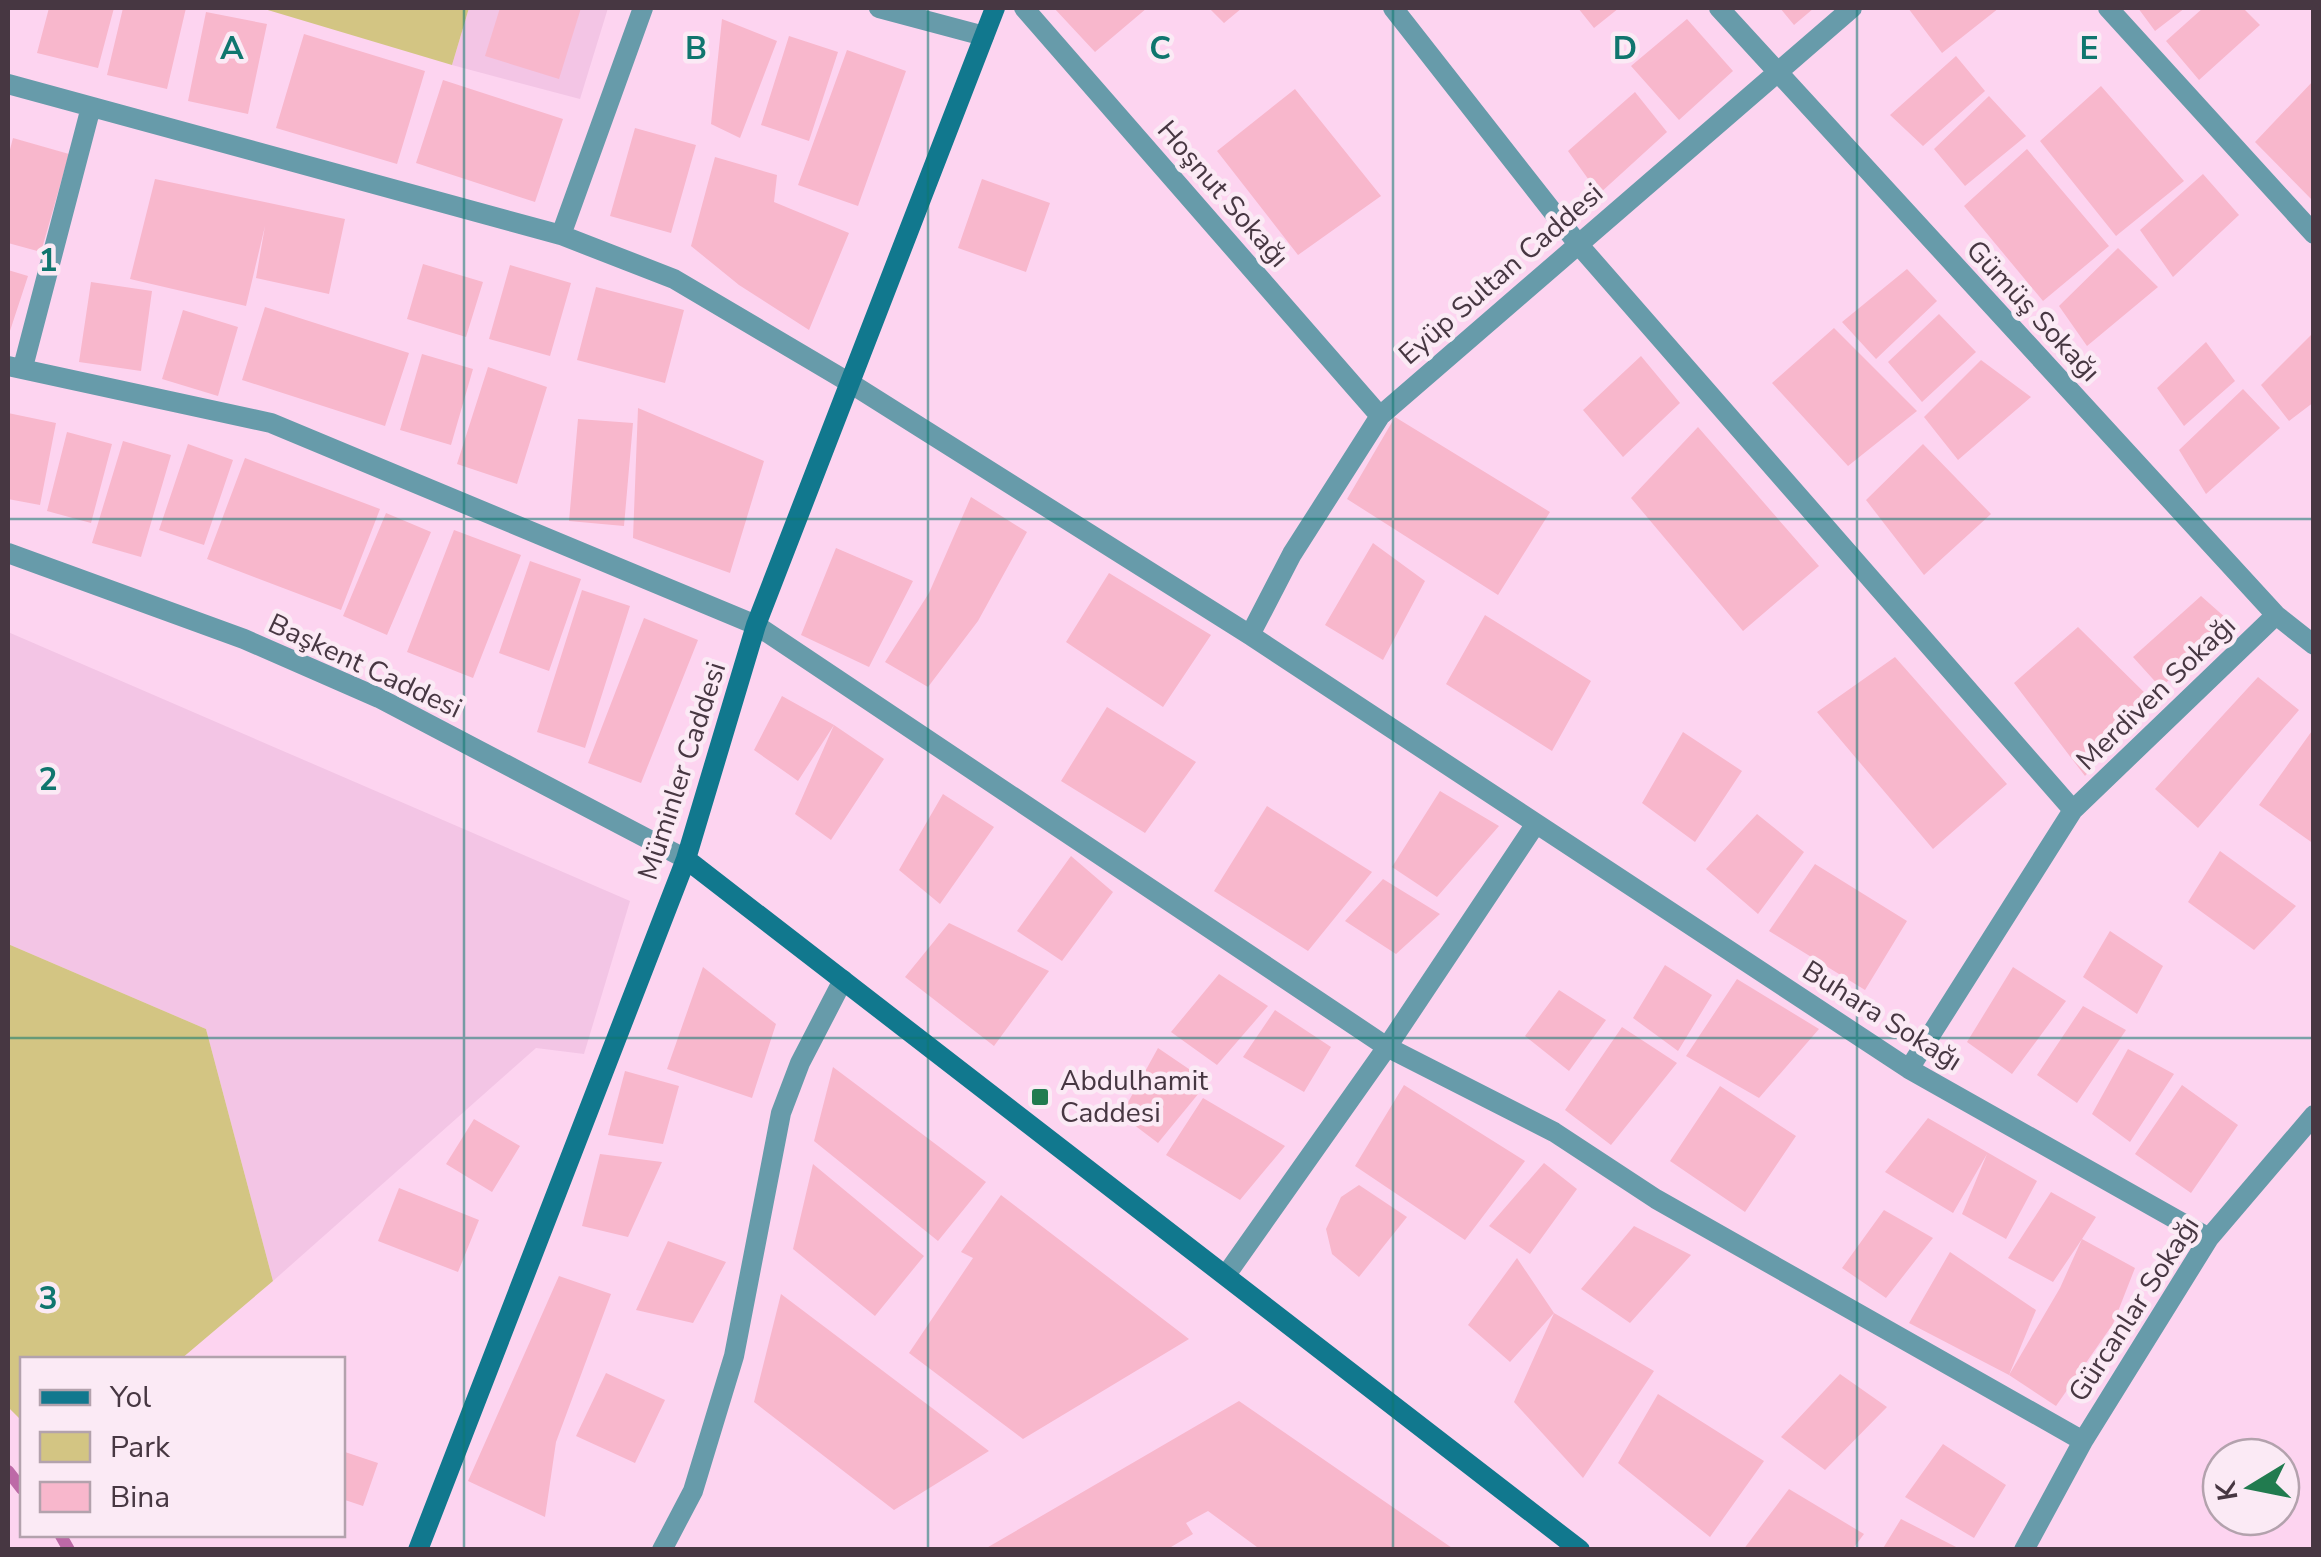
<svg xmlns="http://www.w3.org/2000/svg" width="2321" height="1557" font-family="'Nunito Sans',sans-serif">
<style>
.built{fill:#f3c5e5}
.green{fill:#d3c583}
.lines{fill:none;stroke-linecap:round;stroke-linejoin:round}
.stream{stroke:#bd69a7;stroke-width:12}
.building{fill:#f8b7cc}
.street{stroke:#679baa;stroke-width:20}
.secondary{stroke:#11788e;stroke-width:20}
.grid{fill:none;stroke:#0f766e;stroke-width:2.5;stroke-opacity:0.55}
.poi-dot{fill:#217b4f;stroke:#fbeaf5;stroke-width:4}
.labels{text-anchor:middle;dominant-baseline:central;stroke-width:9;stroke-linejoin:round;paint-order:stroke}
.street-label{font-size:28px;fill:#473742;stroke:#fbeaf5}
.poi-label{font-size:28px;fill:#473742;stroke:#fbeaf5;text-anchor:start}
.grid-label{font-size:32px;text-anchor:middle;font-weight:bold;fill:#0f766e;stroke:#fbeaf5;stroke-width:9;stroke-linejoin:round;paint-order:stroke}
</style>
<rect width="100%" height="100%" fill="#fdd4f0"/>
<!-- built -->
<path class="built" d="M469,8h139l-28,91 -128,-34z
M8,632l622,269 -46,153 -48,-6 -263,233 -67,-252 -198,-85z"/>
<!-- green -->
<path class="green" d="M261,8h208l-17,57z
M8,944l198,85 67,252 -92,78 -159,1v61l-14,-14z"/>
<g class="lines">
<!-- stream -->
<path class="stream" d="M8,1471l14,18
M60,1534l9,16"/>
</g>
<!-- building -->
<path class="building" d="M49,8h65l-16,60 -61,-15z
M123,8h63l-19,81 -60,-14z
M500,8h81l-22,71 -74,-23z
M1054,8h93l-52,44z
M1209,8h33l-18,15z
M1578,8h41l-25,20z
M1780,8h34l-20,17z
M1908,8h91l-57,45z
M2138,8h47l-30,23z
M2203,8h40l17,17 -61,55 -33,-39z
M206,12l61,12 -19,90 -60,-13z
M722,19l55,22 -37,97 -29,-14z
M1687,19l46,52 -54,49 -48,-54z
M304,34l121,37 -28,93 -121,-36z
M789,36l49,16 -29,89 -48,-16z
M847,50l59,21 -48,135 -60,-21z
M1956,56l29,35 -62,55 -33,-31z
M443,80l120,39 -28,83 -119,-39z
M2314,80v122l-59,-60z
M2101,86l83,95 -68,55 -76,-95z
M1295,89l86,107 -83,59 -81,-104z
M1635,92l32,40 -68,62 -31,-43z
M1989,96l37,40 -61,50 -31,-37z
M635,128l61,17 -25,88 -61,-17z
M13,138l56,16 -28,98 -33,-9v-86z
M2027,149l82,97 -66,55 -79,-95z
M715,157l62,18 -3,27 75,31 -40,97 -70,-45 -48,-39z
M2203,174l36,41 -66,62 -33,-47z
M155,179l190,40 -16,75 -73,-16 9,-52 -19,80 -116,-27z
M982,179l68,24 -24,69 -68,-24z
M2118,248l40,39 -71,59 -28,-40z
M423,264l60,18 -17,55 -59,-18z
M510,265l61,18 -21,73 -61,-17z
M1907,269l30,32 -61,58 -34,-37z
M8,270l20,6 -20,61z
M91,282l61,9 -11,80 -62,-9z
M596,287l88,23 -19,73 -88,-23z
M265,307l144,46 -24,73 -143,-46z
M183,310l55,17 -20,69 -56,-17z
M1939,314l37,38 -54,50 -34,-40z
M1834,328l83,83 -69,55 -76,-83z
M2311,335l3,67 -25,19 -28,-36z
M2206,342l29,39 -51,45 -27,-38z
M422,354l51,15 -22,76 -51,-15z
M1641,356l39,47 -57,54 -40,-47z
M1981,360l50,37 -73,63 -34,-43z
M488,367l59,20 -30,97 -60,-20z
M2243,389l37,39 -74,66 -27,-44z
M638,408l126,53 -34,112 -97,-35z
M8,413l48,10 -16,82 -32,-6z
M1395,417l155,95 -52,83 -151,-96z
M578,419l55,4 -9,103 -55,-5z
M1698,427l121,139 -76,65 -112,-133z
M67,432l45,12 -21,79 -44,-12z
M123,441l48,14 -30,102 -49,-14z
M188,444l45,16 -29,85 -45,-15z
M1923,444l68,70 -67,61 -58,-75z
M245,458l135,51 -39,101 -134,-51z
M971,497l56,35 -49,89 -50,66 -43,-25 44,-69z
M386,513l45,19 -44,103 -44,-19z
M454,530l67,25 -48,123 -66,-26z
M1373,543l52,38 -42,79 -58,-35z
M836,548l77,33 -44,86 -68,-32z
M530,561l51,18 -32,92 -50,-18z
M1109,573l102,62 -48,72 -97,-65z
M582,590l48,16 -45,142 -48,-16z
M2201,596l26,23 -66,69 -28,-31z
M1485,615l106,66 -39,70 -106,-67z
M644,618l54,22 -57,143 -53,-20z
M2078,627l76,75 -69,74 -71,-93z
M1895,657l112,127 -74,65 -116,-137z
M2258,677l41,33 -101,118 -43,-39z
M782,696l52,29 50,34 -53,81 -36,-26 39,-89 -36,56 -44,-31z
M1107,707l89,55 -51,71 -84,-52z
M2314,728v116l-55,-39z
M1683,732l59,39 -47,71 -53,-39z
M1440,791l59,35 -62,71 -45,-30z
M943,794l51,33 -54,77 -41,-34z
M1267,806l105,66 -64,79 -94,-60z
M1757,814l47,38 -46,62 -52,-45z
M2220,851l76,55 -42,44 -66,-48z
M1071,856l42,36 -51,69 -45,-30z
M1815,864l92,57 -42,69 -96,-59z
M1383,879l57,35 -44,40 -51,-33z
M949,923l100,48 -55,75 -89,-69z
M2110,931l53,35 -26,48 -54,-37z
M1665,965l47,30 -34,56 -45,-33z
M703,967l73,57 -24,74 -85,-29z
M2013,967l53,34 -54,73 -45,-32z
M1219,974l49,32 -51,59 -46,-33z
M1737,979l82,50 -60,69 -73,-42z
M1559,990l47,30 -37,51 -44,-35z
M2083,1006l43,24 -49,73 -40,-28z
M1275,1010l56,37 -27,45 -61,-35z
M1622,1027l55,36 -66,82 -46,-35z
M1158,1048l50,34 -50,61 -37,-28z
M2128,1049l46,25 -44,68 -38,-28z
M833,1067l153,115 -48,59 -124,-100z
M625,1071l54,15 -16,58 -55,-9z
M1404,1085l121,76 -60,79 -110,-74z
M2182,1085l56,40 -47,68 -56,-39z
M1720,1086l76,50 -51,76 -75,-51z
M1203,1098l82,48 -45,54 -74,-45z
M1928,1118l109,63 -31,58 -44,-25 25,-60 -34,59 -68,-41z
M474,1119l46,27 -28,46 -46,-28z
M600,1154l62,8 -34,75 -46,-11z
M1544,1163l33,26 -47,65 -41,-28z
M813,1164l111,92 -49,60 -82,-67z
M1359,1185l48,32 -48,60 -27,-23 -6,-25 15,-32z
M399,1188l80,32 -21,52 -80,-31z
M2051,1192l45,25 -14,22 53,29 -22,56 -57,82 -47,-31 51,-87 22,-49 -29,43 -45,-24z
M1001,1195l188,144 -166,100 -114,-86 64,-95 -12,-6z
M1884,1210l49,28 -47,60 -44,-30z
M1634,1226l57,29 -61,68 -49,-34z
M668,1241l58,21 -33,61 -57,-13z
M1950,1252l86,58 -27,65 -100,-52z
M1517,1258l37,55 100,58 -71,107 -69,-76 40,-89 -44,49 -42,-37z
M559,1276l52,18 -55,148 -11,75 -77,-36z
M781,1294l208,157 -95,59 -140,-108z
M606,1373l59,27 -30,63 -59,-27z
M1840,1374l47,33 -62,63 -44,-33z
M1658,1394l106,67 -54,76 -92,-74z
M1239,1401l216,149h-194l-53,-39 -22,12 7,11 -27,16h-183z
M1943,1444l63,41 -32,53 -69,-41z
M342,1451l36,12 -15,43 -21,-7z
M1789,1489l75,45 -12,16h-109z
M1901,1519l61,31h-80z"/>
<g class="lines">
<!-- street -->
<path class="street" d="M879,8l105,28
M1024,8l356,408
M1393,8l185,236 495,566
M1719,8l557,607 38,30
M2108,8l206,226
M8,84l553,151 113,44 176,104 400,252 659,434 300,169
M561,235l82,-227
M8,366l263,57 485,202 631,422 167,85 102,67 427,242
M23,367l68,-260
M8,553l236,86 135,59 307,161
M1250,635l42,-81 88,-138 472,-408
M1909,1069l164,-259 203,-195
M1226,1275l161,-228 148,-222
M662,1550l31,-59 41,-135 47,-243 19,-50 43,-83
M2024,1550l59,-109 126,-203 105,-123"/>
<!-- secondary -->
<path class="secondary" d="M686,859l894,691
M418,1550l268,-691 70,-234 239,-617"/>
</g>
<!-- grid -->
<path class="grid" d="M464,8v1542M928,8v1542M1393,8v1542M1857,8v1542M8,519h2306M8,1038h2306"/>
<!-- markers -->
<rect class="poi-dot" x="1030" y="1087" width="20" height="20" rx="5"/>
<g class="labels">
<!-- street labels -->
<g class="street-label">
<text transform="translate(1223 194) rotate(49)">Hoşnut Sokağı</text>
<text transform="translate(1501 274) rotate(-41)">Eyüp Sultan Caddesi</text>
<text transform="translate(2033 311) rotate(47)">Gümüş Sokağı</text>
<text transform="translate(365 666) rotate(25)">Başkent Caddesi</text>
<text transform="translate(2156 693) rotate(-44)">Merdiven Sokağı</text>
<text transform="translate(682 771) rotate(-72)">Müminler Caddesi</text>
<text transform="translate(1882 1016) rotate(32)">Buhara Sokağı</text>
<text transform="translate(2134 1309) rotate(-57)">Gürcanlar Sokağı</text>
</g>
<!-- poi labels -->
<g class="poi-label">
<text x="1060" y="1081">Abdulhamit<tspan x="1060" dy="32">Caddesi</tspan></text>
</g>
</g>
<g class="grid-label">
<text x="232" y="59">A</text>
<text x="696" y="59">B</text>
<text x="1160" y="59">C</text>
<text x="1625" y="59">D</text>
<text x="2089" y="59">E</text>
<text x="48" y="271">1</text>
<text x="48" y="790">2</text>
<text x="48" y="1309">3</text>
</g>
<!-- border -->
<rect width="2321" height="1557" fill="none" stroke="#473742" stroke-width="20"/>
<!-- legend -->
<rect x="20" y="1357" width="325" height="180" fill="#fbeaf5" stroke="#b3a2ad" stroke-width="2.5"/>
<rect x="40" y="1390" width="50" height="15" fill="#11788e" stroke="#b3a2ad" stroke-width="2.5"/>
<text x="110" y="1407" font-size="30" fill="#473742">Yol</text>
<rect x="40" y="1432" width="50" height="30" fill="#d3c583" stroke="#b3a2ad" stroke-width="2.5"/>
<text x="110" y="1457" font-size="30" fill="#473742">Park</text>
<rect x="40" y="1482" width="50" height="30" fill="#f8b7cc" stroke="#b3a2ad" stroke-width="2.5"/>
<text x="110" y="1507" font-size="30" fill="#473742">Bina</text>
<!-- north arrow -->
<g transform="translate(2251 1487) rotate(260)"><circle r="48" fill="#fbeaf5" stroke="#b3a2ad" stroke-width="2.5"/>
<path d="M0-8L18 38L0 25L-18 38Z" fill="#217b4f"/>
<text y="-15" font-size="28" font-weight="bold" text-anchor="middle" fill="#473742">K</text>
</g>
</svg>
